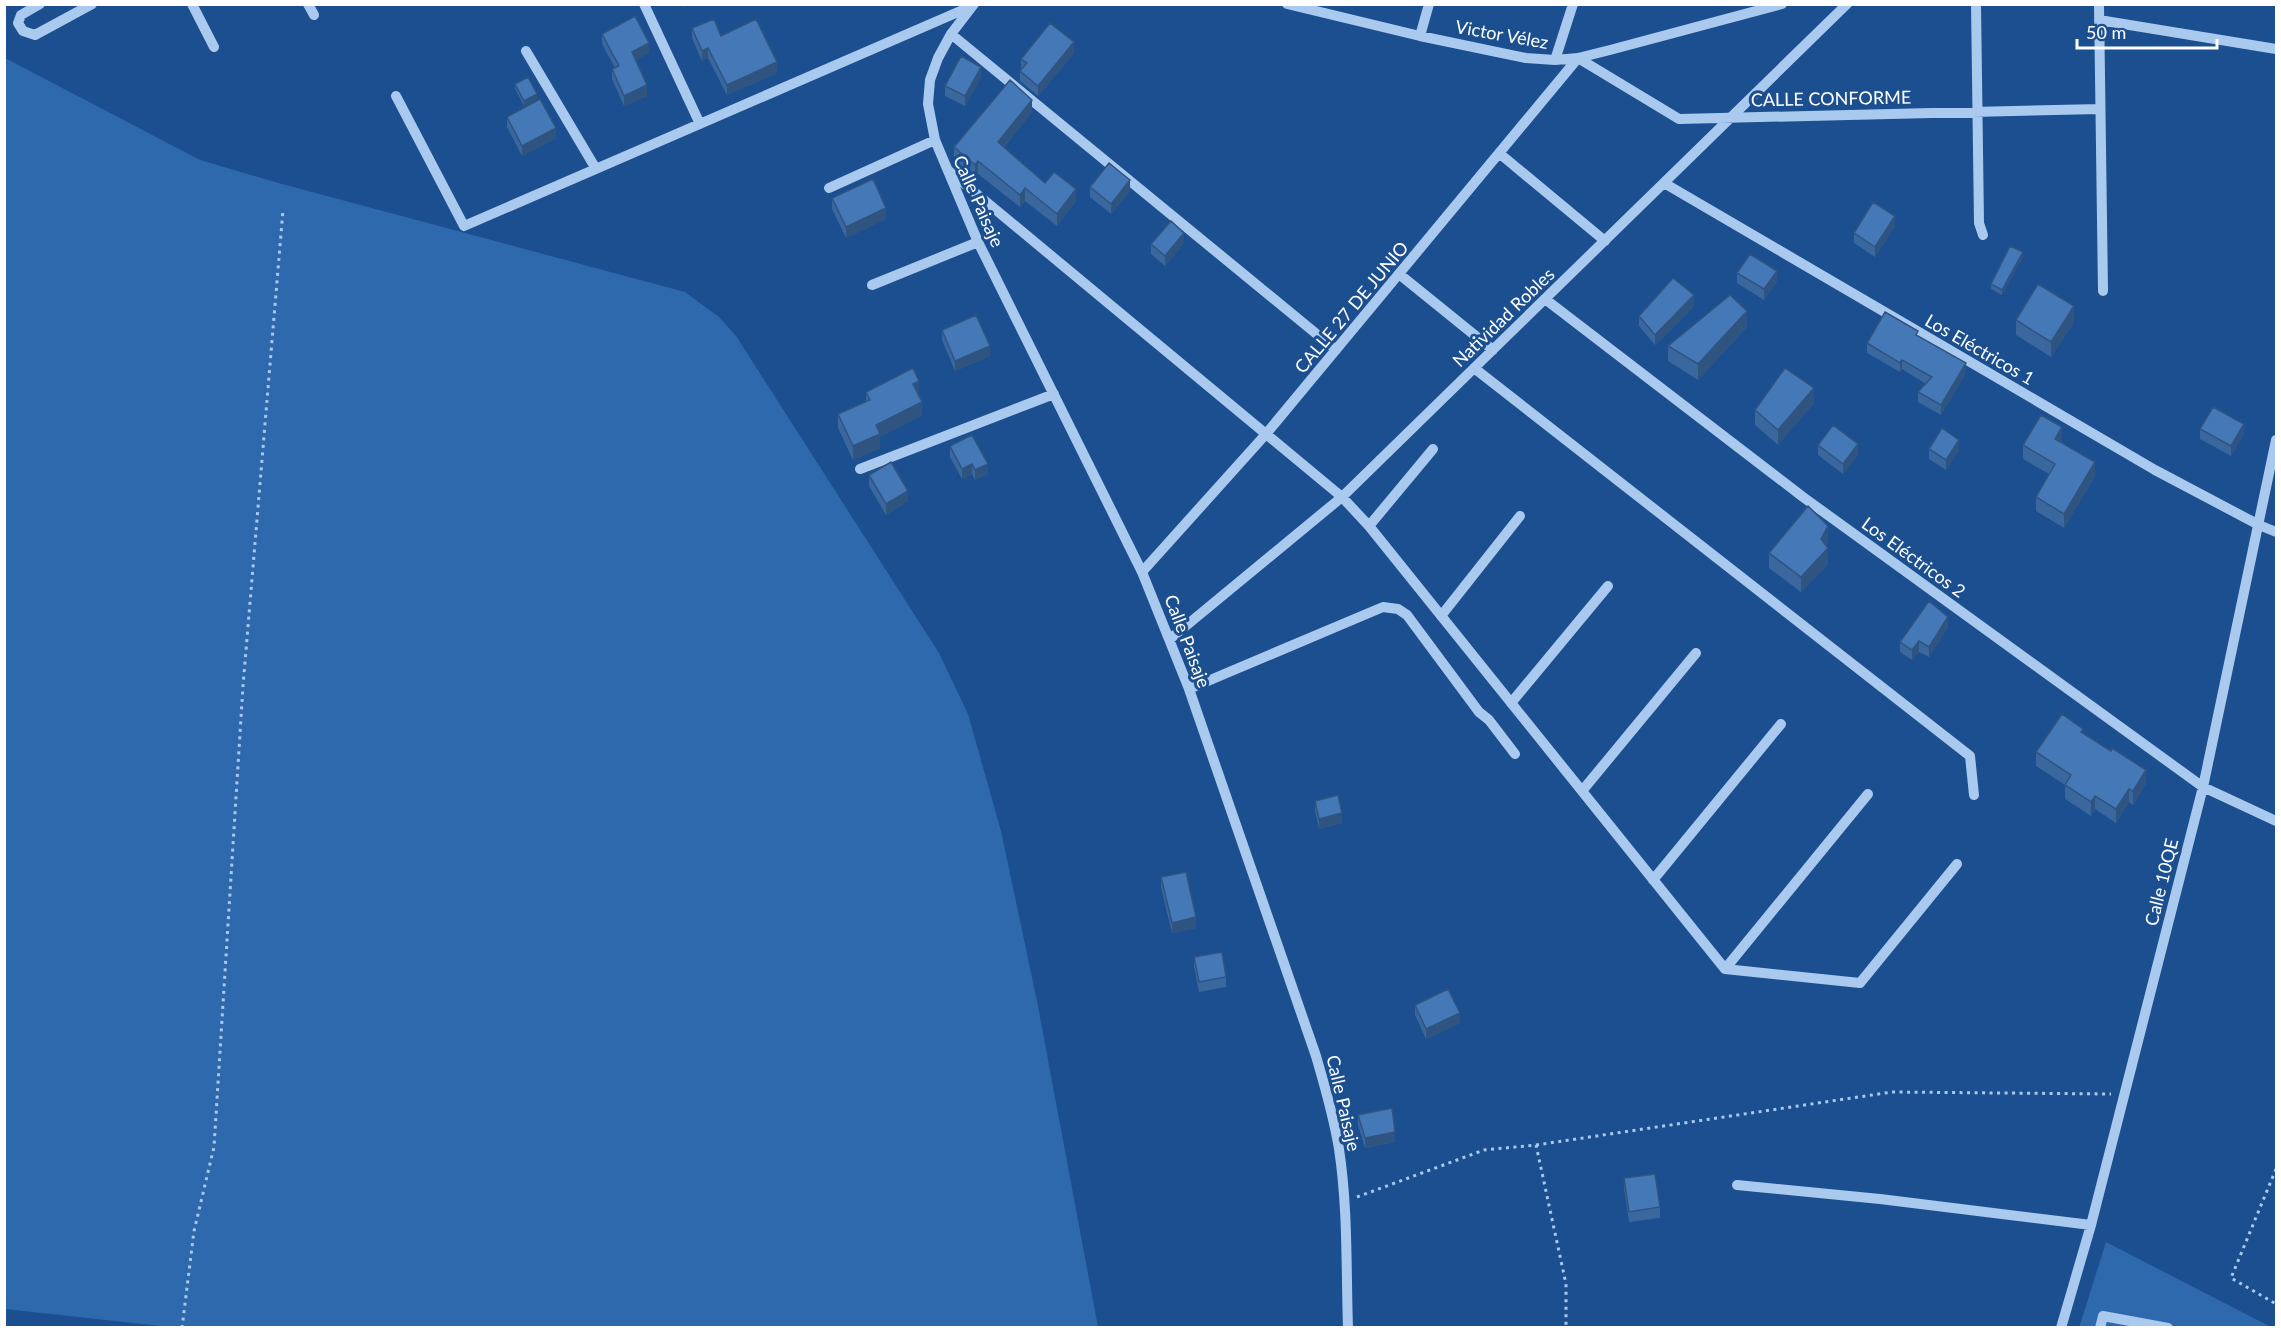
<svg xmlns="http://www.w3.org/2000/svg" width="2281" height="1332" font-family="Lato,sans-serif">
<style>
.green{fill:#2e69ad}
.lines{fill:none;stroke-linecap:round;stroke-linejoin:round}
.path{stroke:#a9c9ee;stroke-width:3;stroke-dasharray:3 4.5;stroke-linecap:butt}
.minor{stroke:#a9c9ee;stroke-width:10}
.wall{fill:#3a679d}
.shaded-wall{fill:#305480}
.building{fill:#4478b7;stroke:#305480;stroke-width:1.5}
.labels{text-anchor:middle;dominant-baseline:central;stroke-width:6;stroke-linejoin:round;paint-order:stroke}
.street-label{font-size:18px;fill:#fff;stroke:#1b4f8f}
</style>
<rect width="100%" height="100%" fill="#1b4f8f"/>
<!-- green -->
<path class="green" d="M5,58l195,102 82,24 403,108 34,25 17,19 203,317 29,61 33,117 36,170 61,326 -919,1 -174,-19z
M2106,1242l163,84 -1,2h-189z"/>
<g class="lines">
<!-- path -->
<path class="path" d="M1536,1145l356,-53 219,2
M2276,1169l-45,109 45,26
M1357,1197l127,-47 52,-5 30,139v44
M182,1328l12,-97 20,-84 29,-461 40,-476"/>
<!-- minor -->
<path class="minor" d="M40,4l-19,11 -3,8 5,8 12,4 57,-31
M192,4l22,43
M308,4l6,11
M644,4l56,120
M974,4l-23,30 -13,24 -8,22 -2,24 7,36 43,102 164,330 47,117 127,367c9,31 18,61 23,93 9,59 7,119 9,179
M1287,4l133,32 106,22 29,2 23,-2 32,-8 172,-46
M1976,4l3,219 4,12
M2099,4l4,287
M2099,20l177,29
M951,34l385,316
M1420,36l9,-32
M526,51l70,118
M1555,60l18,-56
M396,96l68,130 508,-220
M1499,153l106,88
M949,171l393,326 27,29 356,443 135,14 97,-119
M1664,183l491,287 104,55 17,7
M829,188l106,-48
M1399,274l94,76
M872,285l106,-43
M1545,299l258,198 400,290 73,34
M1474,368l496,388 4,39
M860,469l194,-75
M1369,526l64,-77
M1142,572l124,-138 312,-376 101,61 421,-10
M1441,616l79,-100
M1170,639l172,-142 505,-493
M1189,689l194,-82 15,2 9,6 72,97 10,8 26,34
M1511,703l97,-117
M1582,791l114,-138
M1653,880l128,-156
M1725,969l143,-175
M1737,1185l143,14 211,26
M2061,1328l30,-103 112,-438 73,-347
M2100,1328l3,-12 65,12"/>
</g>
<!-- wall -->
<path class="wall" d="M692,28l29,8 56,37 -50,22 -19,-37 -6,3 -10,-23z
M602,34l47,19 -14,7 12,36 -23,10 -12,-27v-10l3,-1 -13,-24z
M1074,53l-36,43 -18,-15v-10l1,-2v-10z
M981,77l-16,29 -20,-10v-10z
M515,84l22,15 -13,7 -9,-17z
M1032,112l-28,35 41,36 31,18 -19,25 -32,-25 -5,6 -42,-33 -3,4 -21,-18v-13z
M507,117l49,21 -34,18 -15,-29z
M1090,187l40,4 -19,23 -21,-17z
M832,198l54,21 -40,19 -14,-29z
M1895,226l-20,31 -21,-14v-10z
M1184,243l-19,23 -14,-12v-10z
M2023,257l-21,38 -11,-6v-5z
M1737,273l40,8 -13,19 -27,-17z
M1694,306l-39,39 -16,-19v-10z
M2016,320l58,2 -23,35 -35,-22z
M1747,327l-49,53 -30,-19v-15z
M942,330l48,26 -35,15 -13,-31z
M1918,336l48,37 -25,42 -23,-13v-10l8,-8 -24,-15 -2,3 -33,-19v-10z
M866,392l53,2 -1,1 4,20 -42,22v11l-27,12 -15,-32v-14l28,-12z
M1814,403l-36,42 -23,-20v-15z
M2200,429l44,5 -13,22 -31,-17z
M2062,441l-1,1 34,34 -31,52 -28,-17v-14l13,-23 -26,-15v-14z
M1818,445l40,9 -15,20 -25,-19z
M950,446l38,28 -13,6 -3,-6 -10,5 -12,-22z
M1929,449l30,1 -13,20 -17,-11z
M869,475l39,26 -22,14 -17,-29z
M1828,542l-2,3 2,19 -27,28 -32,-24v-15z
M1948,627l-19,30 -10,-5 -7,8 -12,-8v-10z
M2083,733l63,51 -13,21 -4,-3 -13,21 -21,-14 -4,7 -26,-17v-14l-29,-19v-14z
M1315,801l27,22 -23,6 -4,-18z
M1161,877l35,51 -24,5 -11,-46z
M1194,957l32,20v10l-27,5 -5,-25z
M1415,1005l45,18 -34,16 -11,-24z
M1358,1115l37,27 -30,6 -7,-23z
M1624,1178l36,29v11l-31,4 -5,-33z"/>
<!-- shaded-wall -->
<path class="shaded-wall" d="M683,4h7l-7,4z
M1074,42v11l-36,43v-10z
M649,43v10l-17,9v-10z
M708,48v10l-6,3v-10z
M777,62v11l-50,22v-10z
M981,67v10l-16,29v-10z
M647,85v11l-23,10v-10z
M537,94v5l-13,7v-5z
M1032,100v12l-34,42v-12z
M556,128v10l-34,18v-10z
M978,161v13l-3,4v-13z
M1130,180v11l-19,23v-10z
M1025,188v13l-5,6v-12z
M1076,189v12l-19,25v-12z
M886,208v11l-40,19v-11z
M1895,216v10l-20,31v-10z
M1184,233v10l-19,23v-10z
M2023,252v5l-21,38v-5z
M1777,271v10l-13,19v-11z
M1694,295v11l-39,39v-10z
M2074,306v16l-23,35v-15z
M1747,311v16l-49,53v-16z
M990,346v10l-35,15v-10z
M1902,360v9l-2,3v-9z
M1966,363v10l-25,42v-10z
M919,381v13l-6,4v-14z
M1814,388v15l-36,42v-15z
M922,402v13l-42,22v11l-27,12v-14l23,-21z
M2244,424v10l-13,22v-10z
M2062,427v14l-7,11v-13z
M1959,440v10l-13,20v-10z
M1858,444v10l-15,20v-10z
M2095,462v14l-31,52v-14z
M972,464v10l-10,5v-10z
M988,464v10l-13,6v-10z
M908,491v10l-22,14v-11z
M1828,526v16l-7,12v-15z
M1828,548v16l-27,28v-15z
M1948,617v10l-19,30v-10z
M1919,641v11l-7,8v-10z
M2146,770v14l-13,21v-14z
M2129,789v13l-13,21v-14z
M2095,796v13l-4,7v-14z
M1342,813v10l-23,6v-10z
M1196,917v11l-24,5v-10z
M1460,1013v10l-34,16v-10z
M1395,1132v10l-30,6v-10z"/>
<!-- building -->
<path class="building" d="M635,16l14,27 -17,9 15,33 -23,11 -12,-27 7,-3 -17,-32z
M714,19l7,17 35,-17 21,43 -50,23 -19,-37 -6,3 -10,-23z
M1050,23l24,19 -36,44 -18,-15 7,-8 -6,-4z
M961,56l20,11 -16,29 -20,-10z
M528,77l9,17 -13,7 -9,-17z
M1010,80l22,20 -34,42 47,41 9,-11 22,17 -19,25 -32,-26 -5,7 -42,-34 -3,4 -21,-18z
M540,99l16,29 -34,18 -15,-29z
M1109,163l21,17 -19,24 -21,-17z
M873,179l13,29 -40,19 -14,-29z
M1873,202l22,14 -20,31 -21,-14z
M1171,221l13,12 -19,23 -14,-12z
M2010,246l13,6 -21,38 -11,-6z
M1750,254l27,17 -13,18 -27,-16z
M1673,278l21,17 -39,40 -16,-19z
M2038,284l36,22 -23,36 -35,-22z
M1730,295l17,16 -49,53 -30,-18z
M1885,312l33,19 -2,4 50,28 -25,42 -23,-13 14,-15 -30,-17 -2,3 -33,-20z
M976,315l14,31 -35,15 -13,-31z
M913,368l6,13 -6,3 9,18 -46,23 4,9 -27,12 -15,-32 32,-14 -4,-8z
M1785,368l29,20 -36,42 -23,-20z
M2213,407l31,17 -13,22 -31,-17z
M2041,415l21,12 -7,12 40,23 -31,52 -28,-17 19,-33 -32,-19z
M1833,425l25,19 -15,20 -25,-19z
M1942,428l17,12 -13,20 -17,-11z
M972,435l16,29 -13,6 -3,-6 -10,5 -12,-23z
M891,462l17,29 -22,13 -17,-29z
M1808,506l20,20 -7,13 7,9 -27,29 -32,-24z
M1929,601l19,16 -19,30 -10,-6 -7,9 -12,-8z
M2062,714l21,15 -2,3 30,19 1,-3 34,22 -13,21 -4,-2 -13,20 -21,-13 -4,6 -26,-17 6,-10 -35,-23z
M1338,795l4,18 -23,6 -4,-18z
M1186,872l10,45 -24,6 -11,-46z
M1222,952l4,25 -27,5 -5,-25z
M1448,989l12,24 -34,16 -11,-24z
M1392,1108l3,24 -30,6 -7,-23z
M1655,1174l5,33 -31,5 -5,-34z"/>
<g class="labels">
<!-- street labels -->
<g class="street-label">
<text transform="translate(1502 34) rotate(10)">Victor Vélez</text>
<text transform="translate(1831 98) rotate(-1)">CALLE CONFORME</text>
<text transform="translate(979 201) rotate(66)">Calle Paisaje</text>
<text transform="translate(1351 307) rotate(-50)">CALLE 27 DE JUNIO</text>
<text transform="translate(1503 317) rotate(-44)">Natividad Robles</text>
<text transform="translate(1980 349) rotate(30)">Los Eléctricos 1</text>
<text transform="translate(1914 557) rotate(36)">Los Eléctricos 2</text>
<text transform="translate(1188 641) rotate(69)">Calle Paisaje</text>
<text transform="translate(2161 882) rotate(-76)">Calle 10QE</text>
<text transform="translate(1344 1103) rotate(77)">Calle Paisaje</text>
</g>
</g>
<!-- border -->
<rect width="2281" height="1332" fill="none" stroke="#ffffff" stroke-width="12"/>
<!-- scale -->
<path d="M2077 39v9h140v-9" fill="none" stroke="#ffffff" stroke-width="3"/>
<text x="2086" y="39" font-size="18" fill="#ffffff" stroke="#1b4f8f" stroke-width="4.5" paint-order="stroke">50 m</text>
</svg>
